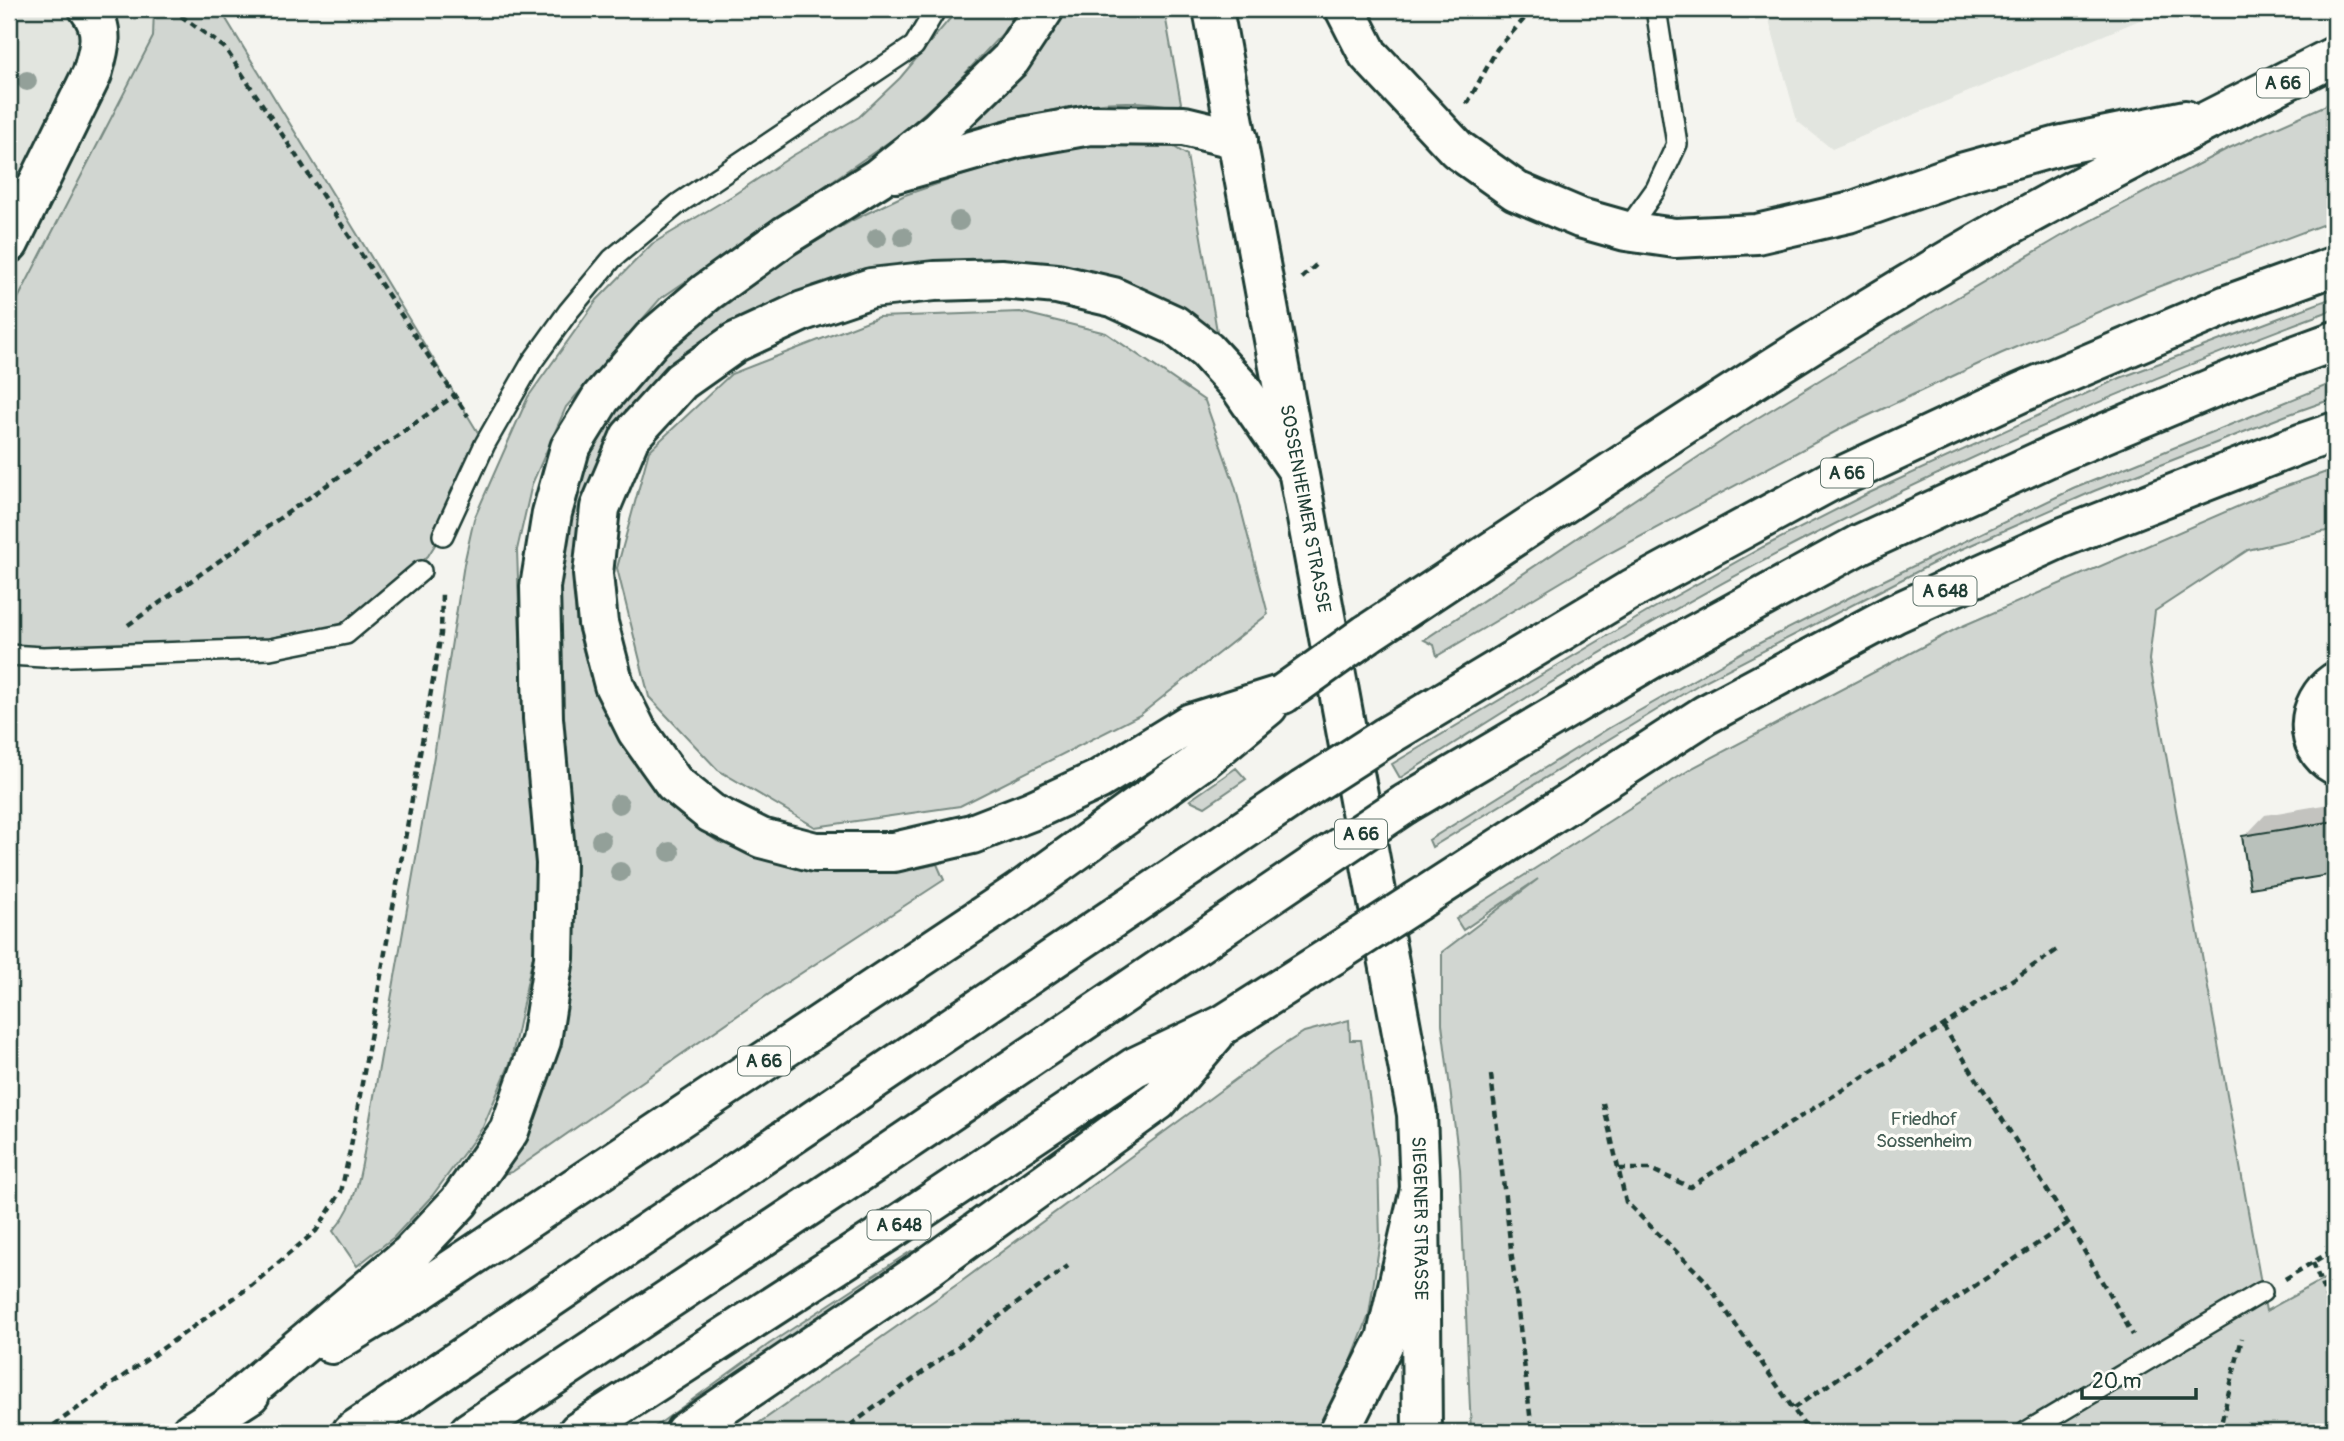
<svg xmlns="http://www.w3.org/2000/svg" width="2344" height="1441" font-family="Pangolin,sans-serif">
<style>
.built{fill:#e2e5df}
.green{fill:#d1d6d1;stroke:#788a82;stroke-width:2}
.shadow{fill:#0003}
.building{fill:#b9c1bb;stroke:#1f3d34;stroke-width:2}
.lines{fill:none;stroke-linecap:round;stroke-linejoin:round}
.service-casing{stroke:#1f3d34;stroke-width:24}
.minor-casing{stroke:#1f3d34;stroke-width:44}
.secondary-casing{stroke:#1f3d34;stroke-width:44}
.motorway-casing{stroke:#1f3d34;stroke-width:44}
.path{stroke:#1f3d34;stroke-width:4.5;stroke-dasharray:7 5;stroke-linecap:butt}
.service{stroke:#fdfcf7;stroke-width:19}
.minor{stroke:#fdfcf7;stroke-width:38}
.secondary{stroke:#fdfcf7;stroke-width:38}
.motorway{stroke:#fdfcf7;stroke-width:38}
.motorway-bridge-casing{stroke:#1f3d34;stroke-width:44;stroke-linecap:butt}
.motorway-bridge{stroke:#fdfcf7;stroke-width:38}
.tree{fill:#93a099}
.labels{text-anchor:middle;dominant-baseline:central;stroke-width:7;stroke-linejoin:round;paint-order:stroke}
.shield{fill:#fdfcf7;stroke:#62766e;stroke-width:2}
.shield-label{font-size:18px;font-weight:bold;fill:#1f3d34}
.street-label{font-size:19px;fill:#1f3d34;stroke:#fdfcf7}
.park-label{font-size:19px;fill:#435c53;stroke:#fdfcf7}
</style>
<rect width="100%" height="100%" fill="#f4f4ef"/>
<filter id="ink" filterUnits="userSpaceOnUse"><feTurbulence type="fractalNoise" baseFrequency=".0143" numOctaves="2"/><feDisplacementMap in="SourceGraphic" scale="14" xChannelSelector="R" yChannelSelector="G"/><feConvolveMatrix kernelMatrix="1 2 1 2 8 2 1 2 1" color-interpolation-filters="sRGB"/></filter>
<g filter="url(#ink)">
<!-- built -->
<path class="built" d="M9,9h145l-1,28 -144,279z
M1766,9h400l-334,140 -35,-28z"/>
<!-- green -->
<path class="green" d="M154,9h66l265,435 -31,70 -26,42 -82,78 -76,15 -261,4v-337l144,-279z
M958,9h60l-16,25 -55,59 -45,40 -242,166 -94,108 -34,77 -15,66 6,172 13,146 1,68 -26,125 -28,66 -51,69 -38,41 -37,29 -24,-35c18,-20 24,-41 29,-67l73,-414 29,-186 10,-45 54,-122 69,-97 55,-56 80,-48 60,-40 67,-39 41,-39z
M1064,9h100l17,94 -4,4c-68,-15 -137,6 -204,21l-4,-1 35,-36z
M2335,101v119l-188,71 -147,63 -156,73 -236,127 -171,102 -3,-11 -10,-5 322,-215 154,-94 165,-97 162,-85z
M1146,140l28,7 13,8 31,182 -80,-51 -44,-14 -43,-7 -271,39 -197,201 -8,47 -2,35 4,39 13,51 15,36 49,77 26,25 37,26 47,18 49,11 93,1 31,-7 7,16 -190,124 -242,168 -10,2 29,-59 29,-403 -2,-108 7,-76 14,-54 25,-53 35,-44 46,-42 107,-79 61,-36 52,-25 105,-36 61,-12z
M2335,297v12c-177,65 -351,139 -520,225 -143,73 -280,156 -415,244l-8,-14 262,-156 109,-61 106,-54 251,-115z
M1020,312l86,21 99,68 30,85 33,128 -128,101 -180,91 -145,21 -97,-57 -69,-73 -32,-129 32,-117 82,-77 147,-57z
M2335,382v16l-48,17 -193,76 -139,61 -254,131 -269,164 -3,-7 180,-112 137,-78 124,-63 203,-98z
M2335,469v60l-87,21 -93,61 -6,49 117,651 69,-38v159h-864l-11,-263 -18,-145v-72l96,-73 -75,51 -7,-11 238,-152 264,-139 320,-139z
M1236,768l10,11 -41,28 -15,-7z
M1349,1020l1,20h11l17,118 2,82 -11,75 -45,117h-578l216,-151 312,-230 30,-19z
M911,1251l9,2 -257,179h-15l121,-88z"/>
<!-- shadow -->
<path class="shadow" d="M2335,803v69l-83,14 -8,-49 21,-22z"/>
<!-- building -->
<path class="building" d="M2335,821v53l-85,14 -8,-52z"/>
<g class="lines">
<defs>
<path id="service" d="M1626,231l30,-42 21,-45 -21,-135
M443,535l42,-91 47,-82 36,-50 44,-53 66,-55 236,-158 22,-37
M9,655l34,2 227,-8 76,-15 75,-63
M2026,1432l236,-140"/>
<path id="minor" d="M9,243l83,-169c7,-24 14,-44 -3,-65
M2335,682c-29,20 -33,65 0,83"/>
<g id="secondary">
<path id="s1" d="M1213,9l204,1105 3,75 2,243"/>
</g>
<path id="motorway" d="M1345,9l23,45 89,95 59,42 64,27 46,13 49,7 82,-4 91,-21 113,-40 101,-28 123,-25
M895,173l122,-35 73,-13 94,1 54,13
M1367,634c194,-128 386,-259 587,-377 124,-73 254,-136 381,-201
M1283,694l-92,29 -93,57 -67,31 -59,23 -78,18h-79l-54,-14 -50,-25 -37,-30 -37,-52 -23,-46 -16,-62 -5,-49 7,-66 30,-71 51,-56 55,-39 67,-31 68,-23 63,-7 67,-2 56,5 56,13 61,28 32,25 34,37 56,81
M1387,736l245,-147 197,-107 193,-90 205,-87 108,-39
M1405,804l263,-155 192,-105 200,-92 193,-81 82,-30
M1417,901l288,-186 189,-101 167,-76 242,-95 32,-11
M332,1344l89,-54 598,-398 185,-133 64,-53
M230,1406l180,-152 49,-52 50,-71 32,-90 13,-83 2,-95 -13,-145 -3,-131 12,-74 18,-65 31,-50 51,-59 55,-47 78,-56 93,-58 60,-48 73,-71 33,-50
M191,1432l59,-38
M352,1432l951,-642
M469,1432l406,-270 442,-299
M578,1432l311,-201 246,-164 88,-42 110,-70
M685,1432l242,-164 231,-167 57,-67
M1339,1432l47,-93 34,-150"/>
</defs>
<!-- service casing -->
<use href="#service" class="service-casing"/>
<!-- minor casing -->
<use href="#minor" class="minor-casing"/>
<!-- secondary casing -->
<use href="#secondary" class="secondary-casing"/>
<!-- motorway casing -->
<use href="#motorway" class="motorway-casing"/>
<!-- path -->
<path class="path" d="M135,15l38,-5 52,38 243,368
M1467,104l30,-55 36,-40
M1302,278l15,-14
M128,625l327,-230
M1943,1026l125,197 65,112
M1491,1075l41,357
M1603,1103l23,99 79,78 104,152
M1619,1169h31l40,18 253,-161 117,-78
M2313,1262l22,59
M2285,1279l50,-30
M1794,1408l274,-185
M44,1432l207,-146 65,-55 25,-39 10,-46 90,-512 1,-42
M841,1432l227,-166
M2219,1432l23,-94"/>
<!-- service -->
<use href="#service" class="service"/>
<!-- minor -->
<use href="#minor" class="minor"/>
<!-- secondary -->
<use href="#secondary" class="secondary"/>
<!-- motorway -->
<use href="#motorway" class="motorway"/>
<defs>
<path id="motorway-bridge" d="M1283,694l84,-60
M1303,790l84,-54
M1317,863l88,-59
M1333,955l84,-54"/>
</defs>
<!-- motorway-bridge casing -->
<use href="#motorway-bridge" class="motorway-bridge-casing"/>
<!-- motorway-bridge -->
<use href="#motorway-bridge" class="motorway-bridge"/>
</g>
<!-- trees -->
<g class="tree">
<circle cx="27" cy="81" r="10"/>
<circle cx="959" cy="221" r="10"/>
<circle cx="903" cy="237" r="10"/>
<circle cx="877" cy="238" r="10"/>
<circle cx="619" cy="804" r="10"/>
<circle cx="601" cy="840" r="10"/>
<circle cx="670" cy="852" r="10"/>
<circle cx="620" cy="872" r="10"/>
</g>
</g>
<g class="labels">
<!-- shield labels -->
<g class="shield">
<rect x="2257" y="68.5" width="52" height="29" rx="5"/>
<rect x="1821" y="458.5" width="52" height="29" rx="5"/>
<rect x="1913.5" y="576.5" width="63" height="29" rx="5"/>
<rect x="1335" y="819.5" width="52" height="29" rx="5"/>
<rect x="738" y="1046.5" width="52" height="29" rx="5"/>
<rect x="867.5" y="1210.5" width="63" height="29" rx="5"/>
</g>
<g class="shield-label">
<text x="2283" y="83">A 66</text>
<text x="1847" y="473">A 66</text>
<text x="1945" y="591">A 648</text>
<text x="1361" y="834">A 66</text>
<text x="764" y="1061">A 66</text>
<text x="899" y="1225">A 648</text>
</g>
<!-- street labels -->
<g class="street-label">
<text stroke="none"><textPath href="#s1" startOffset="508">SOSSENHEIMER STRASSE</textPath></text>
<text stroke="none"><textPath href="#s1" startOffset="1228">SIEGENER STRASSE</textPath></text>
</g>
<!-- park labels -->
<g class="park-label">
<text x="1924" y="1119">Friedhof<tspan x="1924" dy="22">Sossenheim</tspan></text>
</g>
</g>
<!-- margin -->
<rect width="2344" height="1441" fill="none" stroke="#fdfcf7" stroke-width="35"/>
<rect x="18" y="18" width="2309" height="1406" fill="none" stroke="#1f3d34" stroke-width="2.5" filter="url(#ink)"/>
<!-- scale -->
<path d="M2082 1388v10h114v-10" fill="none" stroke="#1f3d34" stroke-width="3.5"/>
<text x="2092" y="1388" font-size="21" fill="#1f3d34" stroke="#fdfcf7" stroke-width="5" paint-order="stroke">20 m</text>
</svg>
